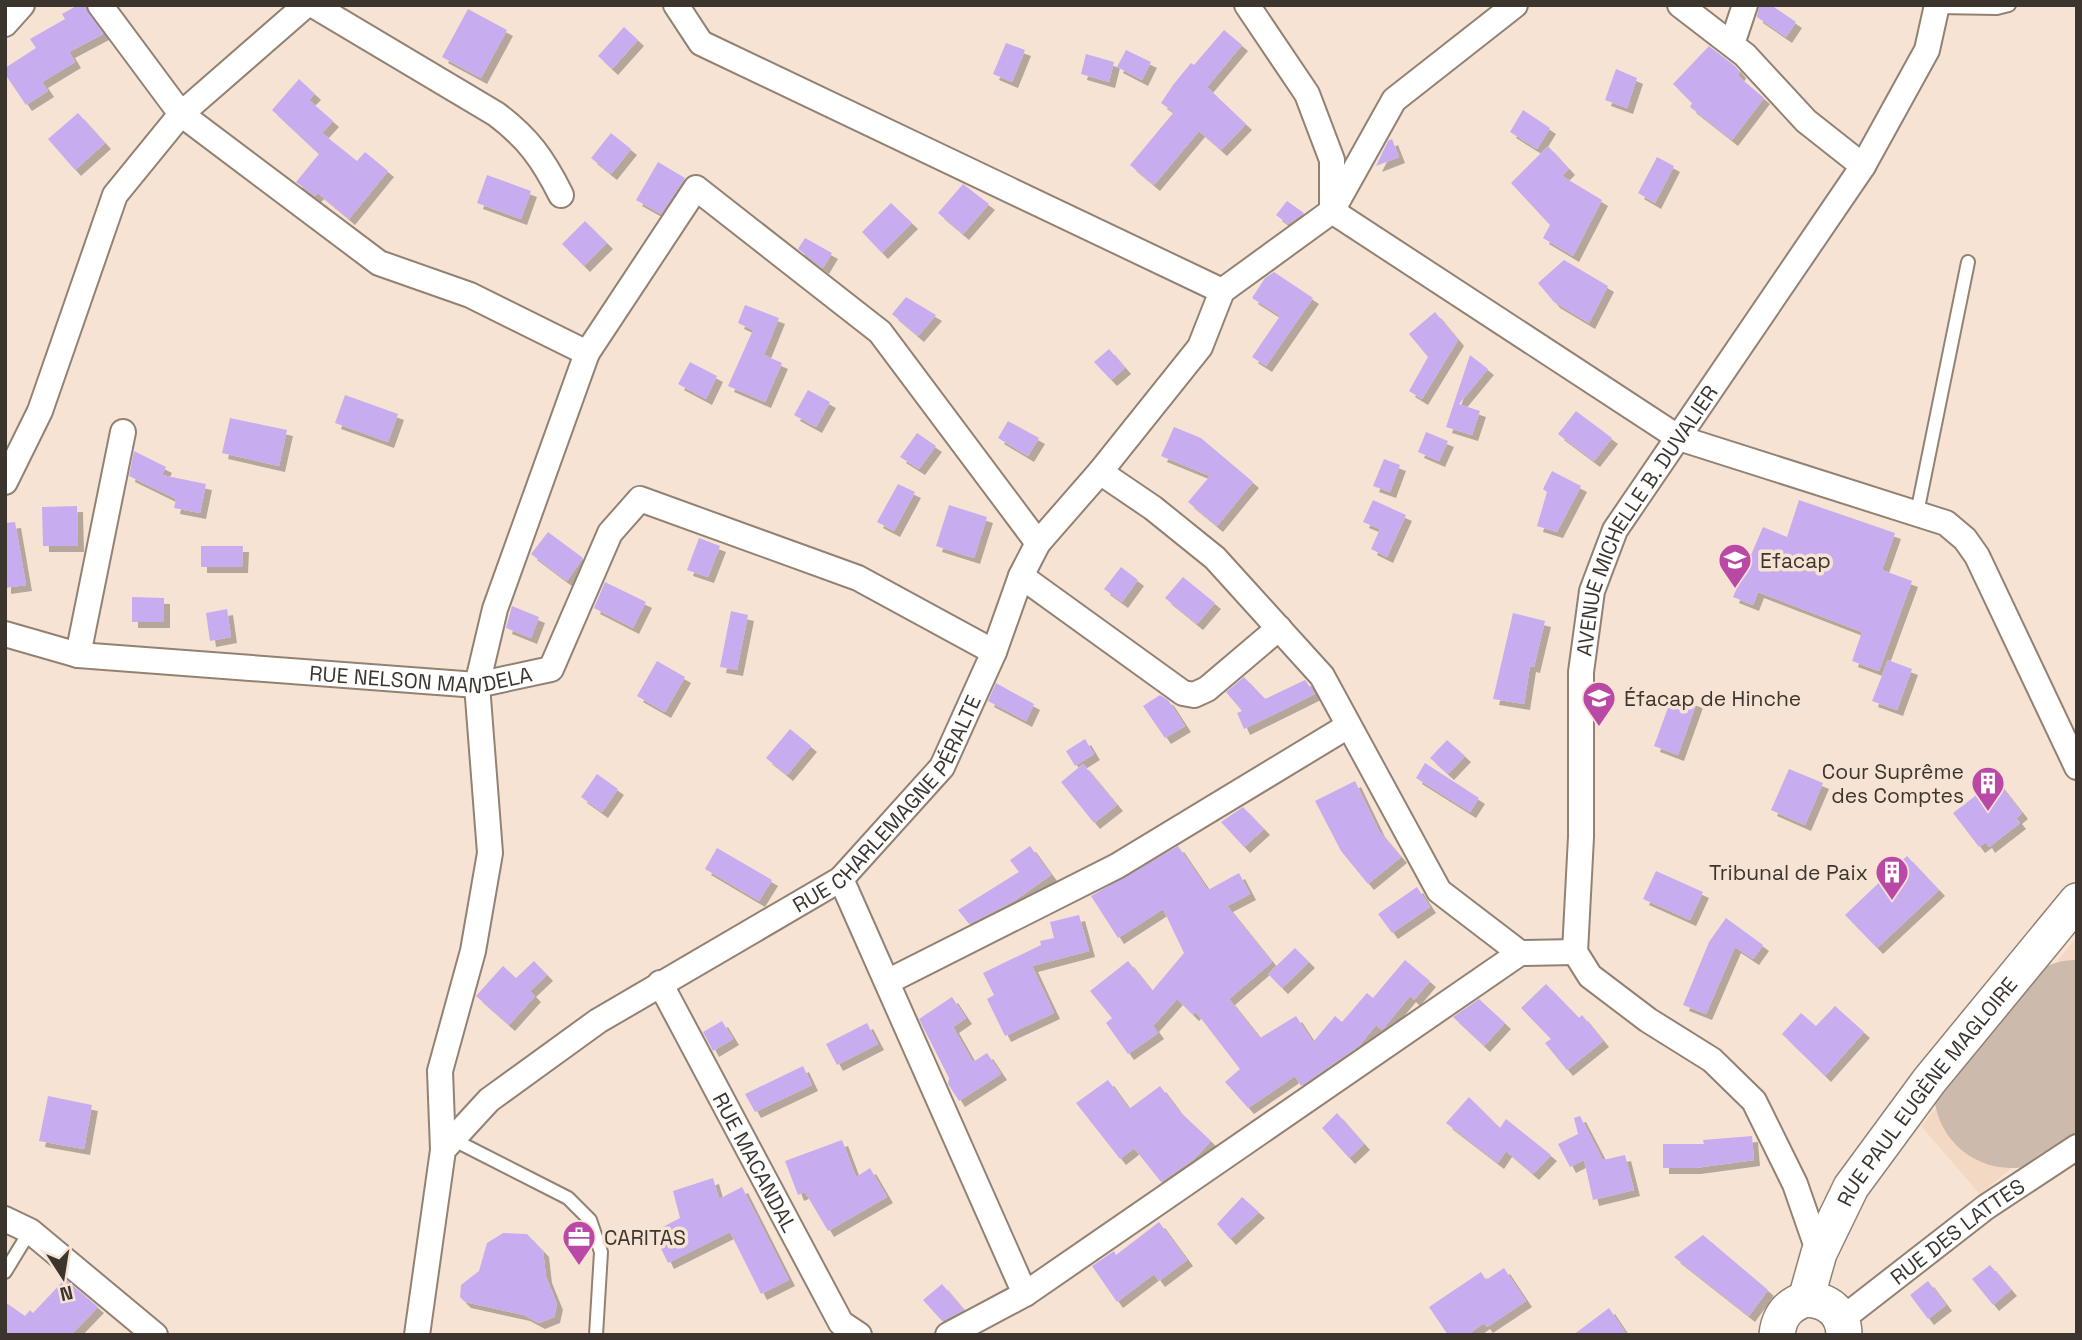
<svg xmlns="http://www.w3.org/2000/svg" width="2082" height="1340" font-family="'Space Grotesk',sans-serif">
<style>
.built{fill:#f3d8c3}
.lines{fill:none;stroke-linecap:round;stroke-linejoin:round}
.runway{stroke:#ccbbad;stroke-width:154}
.building{fill:#c7adf0;filter:url(#shadow)}
.lane-casing{stroke:#938172;stroke-width:16}
.street-casing{stroke:#938172;stroke-width:28}
.secondary-casing{stroke:#938172;stroke-width:38}
.lane{stroke:#fff;stroke-width:12}
.street{stroke:#fff;stroke-width:24}
.secondary{stroke:#fff;stroke-width:35}
.labels{text-anchor:middle;dominant-baseline:central;stroke-width:7;stroke-linejoin:round;paint-order:stroke}
.street-label{font-size:21px;fill:#3c352e;stroke:#f7e3d3}
.poi-label{font-size:21px;fill:#3c352e;stroke:#f7e3d3;text-anchor:start}
</style>
<defs>
<filter id="shadow"><feDropShadow dx="6" dy="6" stdDeviation="0" flood-color="#0004"/></filter>
</defs>
<rect width="100%" height="100%" fill="#f7e3d3"/>
<!-- built -->
<path class="built" d="M2077,937v177l-97,80 -59,-68z"/>
<g class="lines">
<!-- runway -->
<path class="runway" d="M2011,1091l66,-54"/>
</g>
<!-- building -->
<path class="building" d="M78,5h7l18,29 -34,18 6,10 -33,20 6,9 -22,14 -21,-31v-6l31,-20 -6,-9 35,-20 -3,-5z
M1759,5h12l25,17 -10,15 -29,-20z
M468,9l39,21 -26,48 -39,-21z
M624,27l14,13 -26,29 -14,-13z
M1224,30l18,15 -35,42 39,37 -25,26 -22,-19 -45,54 -24,-20 44,-53 -13,-9 12,-18 18,-22 3,2z
M1006,43l19,7 -13,32 -19,-8z
M1709,46l26,20 5,6 -2,4 26,22 -32,42 -42,-33 2,-4 -19,-19z
M1126,50l25,12 -9,18 -25,-13z
M1086,54l28,8 -5,20 -28,-8z
M1616,69l21,9 -10,30 -22,-8z
M299,79l16,15 -6,6 24,21 -11,12 35,28 8,-9 23,19 -39,48 -31,-26 -3,3 -19,-14 23,-28 -47,-44z
M1523,110l27,18 -13,21 -27,-17z
M78,113l27,30 -30,27 -27,-31z
M611,133l20,16 -20,25 -20,-16z
M1392,139l7,18 -23,9 12,-25z
M1548,146l21,23 -7,7 40,24 -29,56 -30,-18 7,-13 -39,-42z
M1657,157l17,9 -19,37 -17,-10z
M658,162l27,16 -24,36 -25,-14z
M487,175l44,16 -10,28 -44,-16z
M963,184l26,20 -26,30 -25,-21z
M1287,201l17,12 -16,11 -12,-9z
M891,203l21,20 -30,30 -20,-21z
M585,221l22,22 -23,23 -22,-22z
M805,238l27,15 -9,15 -25,-19z
M1564,260l44,26 -19,37 -35,-21 -16,-19z
M1274,272l39,26 -47,68 -14,-9 28,-41 -28,-18 13,-20z
M906,297l30,18 -18,21 -26,-22z
M745,305l34,13 -15,37 18,8 -17,39 -37,-16 25,-56 -15,-7z
M1435,312l23,28 -36,59 -13,-8 19,-34 -19,-23z
M1109,349l16,19 -14,12 -17,-18z
M1470,355l18,14 -29,35 21,7 -8,24 -26,-8z
M690,362l27,14 -11,23 -28,-15z
M808,390l22,12 -14,25 -22,-12z
M345,395l53,19 -10,28 -53,-19z
M1576,411l36,27 -18,23 -36,-27z
M230,418l57,12 -8,36 -57,-13z
M1008,421l31,17 -11,18 -30,-18z
M1174,427l27,11 52,44 -36,44 -29,-24 22,-26 -49,-20z
M1426,432l22,9 -9,20 -21,-9z
M917,433l19,13 -17,23 -19,-12z
M134,451l32,16 -4,8 44,9 -6,29 -26,-5 2,-9 -47,-23z
M1384,459l16,6 -10,27 -17,-6z
M1552,471l29,15 -24,46 -20,-6 10,-34 -4,-3z
M898,484l17,8 -21,39 -17,-9z
M1373,500l33,15 -19,42 -16,-8 9,-20 -17,-7z
M1799,500l96,33 -13,37 30,11 -33,90 -27,-10 10,-29 -104,-40 -5,13 -20,-8 30,-70 24,10z
M949,505l38,12 -13,41 -38,-12z
M77,506l1,40h-35l-1,-39z
M15,522l11,63 -21,3v-65z
M548,532l35,26 -16,23 -36,-27z
M699,538l21,8 -12,31 -21,-7z
M201,546h42l-1,21h-41z
M1121,567l17,13 -16,22 -18,-13z
M1183,577l32,26 -18,21 -32,-26z
M605,582l41,20 -13,26 -39,-20z
M132,597l32,1v24h-32z
M512,606l27,11 -8,21 -25,-10z
M227,609l4,28 -21,4 -4,-28z
M731,611l17,4 -11,55 -17,-3z
M1513,613l32,8 -11,46 -4,-1 -6,38 -31,-5z
M1888,660l24,9 -15,41 -25,-9z
M657,661l28,16 -20,35 -28,-16z
M1244,677l21,22 40,-19 10,14 -71,35 -7,-16 5,-2 -16,-19z
M996,683l38,21 -8,17 -38,-20z
M1673,694l24,8 -19,53 -24,-9z
M1160,695l8,5 17,26 -20,12 -22,-32z
M790,729l21,17 -24,29 -21,-17z
M1085,739l9,15 -19,12 -9,-15z
M1447,740l18,16 -17,18 -18,-16z
M1425,763l54,35 -9,14 -54,-34z
M1083,764l34,41 -23,18 -33,-41z
M1789,769l34,14 -18,42 -34,-15z
M597,774l21,15 -16,23 -21,-15z
M1996,780l26,33 -6,5 4,5 -31,24 -3,-5 -7,5 -26,-34z
M1355,781l24,50 22,26 -33,27 -27,-33 -26,-50z
M1243,807l21,22 -20,18 -23,-25z
M1030,846l21,29 -37,26 -45,23 -11,-14 61,-38 -9,-12z
M1178,846l30,44 31,-17 11,21 -23,12 45,56 -43,37 31,39 36,-22 17,26 22,-26 7,6 25,-29 6,5 32,-38 25,21 -16,19 -4,-4 -28,34 -6,-5 -17,21 -58,40 -6,-10 -47,32 -23,-26 15,-13 -44,-57 -3,3 -16,-16 -24,27 5,7 -30,21 -22,-31 6,-5 -22,-27 38,-30 24,30 32,-38 -21,-44 -45,29 -27,-42z
M717,848l55,32 -13,21 -54,-32z
M1907,856l32,34 -62,58 -32,-33z
M1656,871l47,21 -13,28 -47,-21z
M1417,887l13,20 -38,26 -14,-19z
M1079,915l10,36 -57,15 22,47 -49,23 -18,-37 7,-4 -11,-22 58,-28 -1,-4 14,-3 -4,-16z
M1726,918l37,27 -10,14 -18,-12 -29,67 -23,-9 26,-63z
M1295,948l14,14 -27,26 -14,-14z
M534,961l13,14 -17,16 5,5 -26,29 -33,-29 27,-30 13,12z
M1546,984l33,34 3,-3 21,26 -36,29 -22,-27 6,-4 -30,-31z
M952,997l14,21 -13,9 20,35 14,-9 14,21 -42,27 -11,-17 1,-6 -30,-59z
M1479,999l26,24 -21,23 -31,-29z
M1835,1006l29,26 -39,44 -43,-42 19,-21 15,13z
M722,1021l11,18 -20,12 -10,-19z
M867,1023l11,21 -41,21 -11,-21z
M803,1066l9,19 -57,27 -10,-18z
M1108,1080l21,29 31,-23 18,24 33,31 -17,18 -33,23 -27,-34 -14,11 -44,-56z
M48,1096l44,9 -8,44 -45,-8z
M1469,1097l31,31 6,-9 45,36 -18,19 -27,-23 -8,12 -52,-40z
M1337,1113l27,31 -15,14 -27,-30z
M1580,1116l23,44 22,-5 9,35 -41,10 -9,-40 -14,7 -12,-23 20,-10 -4,-16z
M1752,1136l2,24 -59,8h-32v-24h41l-1,-4z
M842,1140l14,37 14,-9 17,29 -59,34 -23,-39 -7,3 -13,-34z
M713,1178l6,21 23,-12 47,93 -28,14 -31,-62 -62,31 -15,-31 27,-14 -7,-27z
M1242,1197l17,15 -29,27 -13,-15z
M1159,1222l28,38 -28,21 -5,-7 -37,28 -25,-36 22,-15 2,4z
M503,1233l24,1 16,17 3,26 11,27 -3,13 -15,6 -15,-8 -59,-13 -5,-5 1,-12 18,-14 8,-28z
M1703,1235l65,55 -19,26 -75,-59z
M1990,1265l21,25 -18,15 -21,-26z
M1504,1268l22,33 -39,26 -3,-4 -17,12h-19l-19,-28 52,-35 5,8z
M65,1279l33,28 -27,28h-66v-33l20,14 5,-6 3,3z
M1928,1281l18,24 -18,14 -18,-24z
M942,1284l22,26 -22,11 -19,-21z
M1609,1308l18,27h-54z"/>
<g class="lines">
<defs>
<path id="lane" d="M1937,7l60,1 12,-3
M1917,513l51,-251
M452,1139l116,59 22,22 11,32 -5,83
M5,1272l25,-41"/>
<g id="street">
<path d="M100,5l81,109 198,149 91,32 117,58 109,-165 184,144 158,211"/>
<path d="M313,5l183,109c32,24 47,45 65,81"/>
<path d="M676,5l25,38 521,248"/>
<path d="M1247,5l60,89 25,66v50"/>
<path d="M1680,5l65,50 61,66 57,45"/>
<path d="M5,24l17,-19"/>
<path d="M1732,44l13,-39"/>
<path d="M1332,211l347,227 267,85 19,16 12,17 100,211"/>
<path d="M1100,472l53,36 62,50 107,118 117,215 81,62 55,-1"/>
<path d="M5,482l35,-71 75,-216 66,-81 125,-109"/>
<path d="M1021,576l162,117 11,2 13,-6 72,-61"/>
<path id="s1" d="M5,634l73,21 399,30 74,-16 59,-136 30,-34 218,79 136,74"/>
<path d="M78,655l45,-223"/>
<path d="M841,879l184,415"/>
<path d="M887,982l230,-116 231,-140"/>
<path id="s2" d="M660,983l181,340 18,12"/>
<path d="M443,1150l-3,-79 33,-120 17,-98 -13,-168 18,-76 92,-256"/>
<path d="M5,1219l25,12 125,104"/>
<path id="s3" d="M1819,1253l-24,-69 -41,-83 -42,-41 -64,-40 -58,-44 -15,-24 6,-115v-165l11,-81 23,-61 248,-364 64,-116 10,-45"/>
<path id="s4" d="M1842,1319l144,-112 91,-60"/>
<path id="s5" d="M417,1335l26,-185 46,-50 109,-79 243,-142 101,-112 52,-115 27,-76 17,-33 62,-71 100,-125 22,-56 110,-80 62,-111 121,-95"/>
<path d="M948,1335l77,-41 495,-341"/>
</g>
<g id="secondary">
<path id="s6" d="M1806,1299l13,-46 32,-66 78,-106 148,-180"/>
<path d="M1777,1335c2,-20 11,-30 29,-36 22,1 38,13 38,36"/>
</g>
</defs>
<!-- lane casing -->
<use href="#lane" class="lane-casing"/>
<!-- street casing -->
<use href="#street" class="street-casing"/>
<!-- secondary casing -->
<use href="#secondary" class="secondary-casing"/>
<!-- lane -->
<use href="#lane" class="lane"/>
<!-- street -->
<use href="#street" class="street"/>
<!-- secondary -->
<use href="#secondary" class="secondary"/>
</g>
<!-- icons -->
<defs>
<symbol id="school-pin" viewBox="-11 -11 22 30"><path d="M0 17L-7.5 6A9.5 9.5 0 1 1 7.5 6Z" fill="#ba49a5" stroke="#f7e3d3"/><path d="M0-5L7-2L0 1L-7-2ZM-4 1L0 2.5L4 1V4Q0 6-4 4Z" fill="#fff"/></symbol>
<symbol id="building-pin" viewBox="-11 -11 22 30"><path d="M0 17L-7.5 6A9.5 9.5 0 1 1 7.5 6Z" fill="#ba49a5" stroke="#f7e3d3"/><path d="M-4-6H4V6H1V3H-1V6H-4ZM-2.5-4.3h1.7v1.8h-1.7ZM.8-4.3h1.7v1.8H.8ZM-2.5-1h1.7V.8h-1.7ZM.8-1h1.7V.8H.8Z" fill="#fff"/></symbol>
<symbol id="office-pin" viewBox="-11 -11 22 30"><path d="M0 17L-7.5 6A9.5 9.5 0 1 1 7.5 6Z" fill="#ba49a5" stroke="#f7e3d3"/><path d="M-6-3h4V-5.5h4V-3h4V5H-6ZM-1-4.5V-3h2v-1.5ZM-6 0V1H6V0Z" fill="#fff"/></symbol>
</defs>
<g fill-rule="evenodd">
<use href="#school-pin" x="1716" y="541" width="38" height="52"/>
<use href="#school-pin" x="1580" y="679" width="38" height="52"/>
<use href="#building-pin" x="1969" y="764" width="38" height="52"/>
<use href="#building-pin" x="1873" y="853" width="38" height="52"/>
<use href="#office-pin" x="560" y="1218" width="38" height="52"/>
</g>
<g class="labels">
<!-- street labels -->
<g class="street-label">
<text stroke="none"><textPath href="#s3" startOffset="849">AVENUE MICHELLE B. DUVALIER</textPath></text>
<text stroke="none"><textPath href="#s1" startOffset="420">RUE NELSON MANDELA</textPath></text>
<text stroke="none"><textPath href="#s5" startOffset="758">RUE CHARLEMAGNE PÉRALTE</textPath></text>
<text stroke="none"><textPath href="#s6" startOffset="243">RUE PAUL EUGÈNE MAGLOIRE</textPath></text>
<text stroke="none"><textPath href="#s2" startOffset="203">RUE MACANDAL</textPath></text>
<text stroke="none"><textPath href="#s4" startOffset="145">RUE DES LATTES</textPath></text>
</g>
<!-- poi labels -->
<g class="poi-label">
<text x="1760" y="560">Efacap</text>
<text x="1624" y="698">Éfacap de Hinche</text>
<text x="1964" y="771" text-anchor="end">Cour Suprême<tspan x="1964" dy="24">des Comptes</tspan></text>
<text x="1868" y="872" text-anchor="end">Tribunal de Paix</text>
<text x="604" y="1237">CARITAS</text>
</g>
</g>
<!-- border -->
<rect width="2082" height="1340" fill="none" stroke="#3c352e" stroke-width="14"/>
<!-- north arrow -->
<g transform="translate(63 1277) rotate(168)" stroke="#f7e3d3" stroke-width="5" paint-order="stroke">
<path d="M0-5L12 26L0 18L-12 26Z" fill="#3c352e"/>
<text y="-10" font-size="19" font-weight="bold" text-anchor="middle" fill="#3c352e">N</text>
</g>
</svg>
